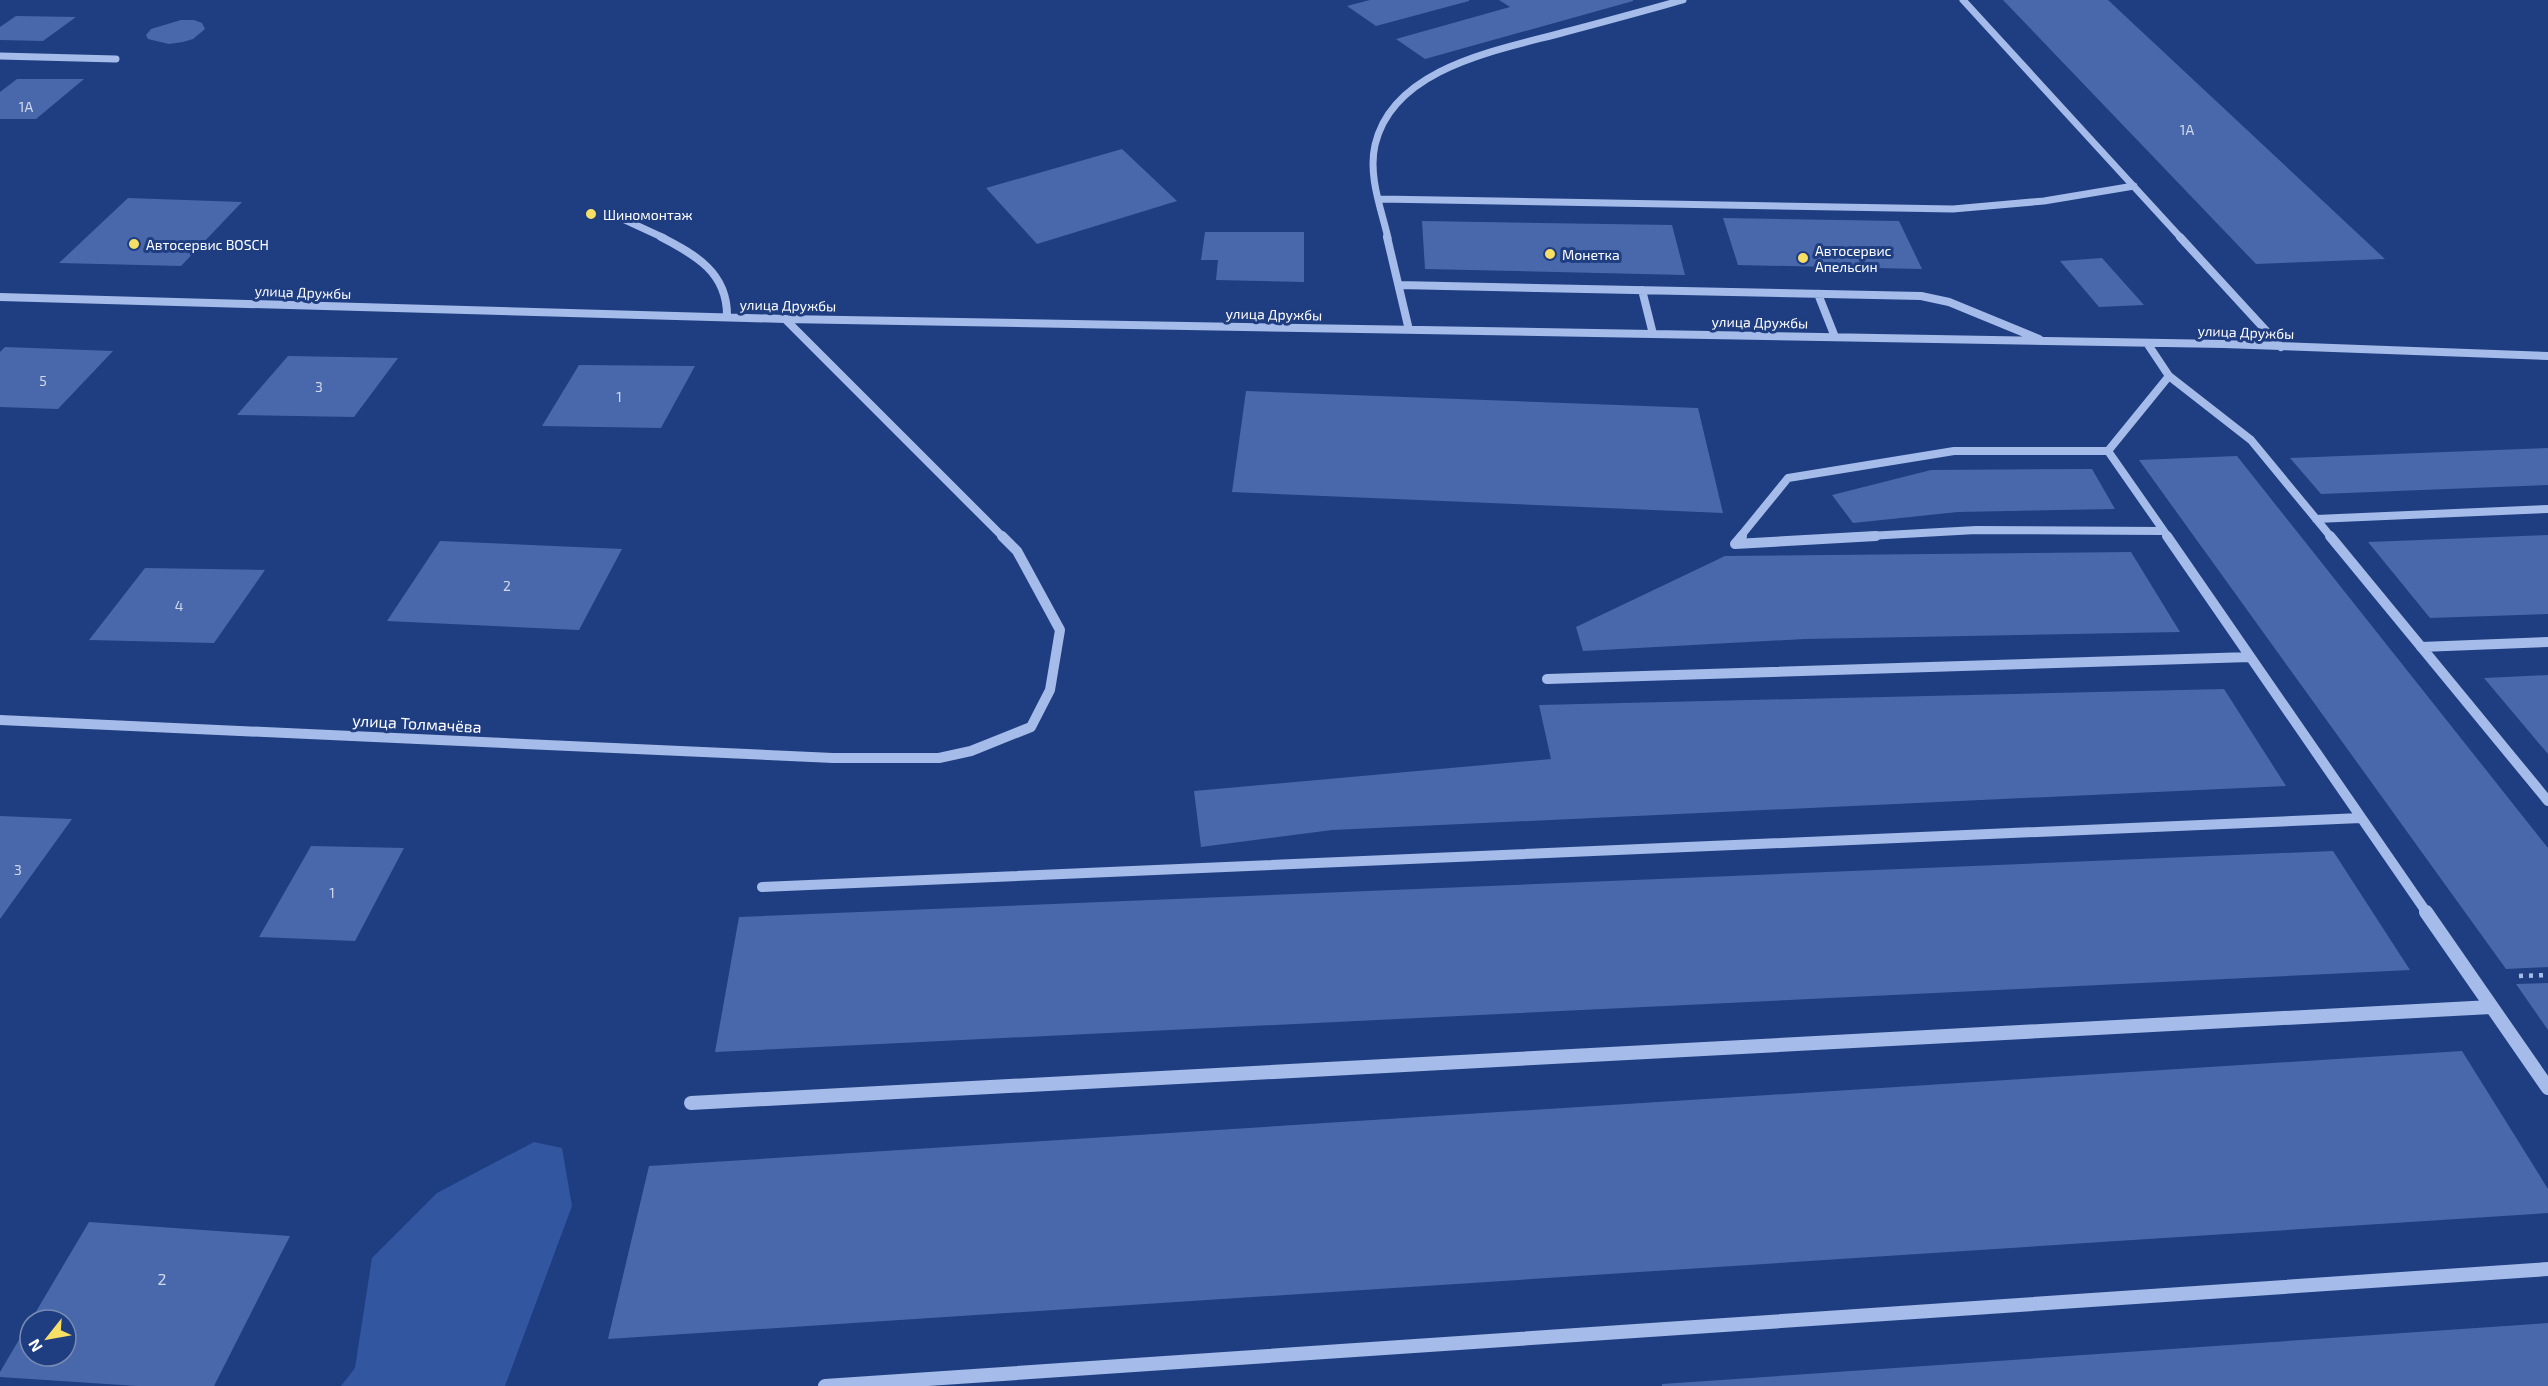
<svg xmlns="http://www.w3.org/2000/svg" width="2548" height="1386" font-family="'Exo 2',sans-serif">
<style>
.green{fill:#3356a0}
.building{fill:#4868ab}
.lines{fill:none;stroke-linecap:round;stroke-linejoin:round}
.path{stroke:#a5bbe9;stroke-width:4.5;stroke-dasharray:4 6;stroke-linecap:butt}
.minor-far3{stroke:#a5bbe9;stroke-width:7}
.minor-far2{stroke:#a5bbe9;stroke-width:8}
.minor-far1{stroke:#a5bbe9;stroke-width:10}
.minor{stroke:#a5bbe9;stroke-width:14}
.poi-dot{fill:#f7de65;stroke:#1f3e81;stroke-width:2}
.labels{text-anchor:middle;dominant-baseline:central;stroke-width:6;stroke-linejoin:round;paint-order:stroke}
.number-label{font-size:14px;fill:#d1d9ea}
.far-poi-label{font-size:14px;fill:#fff;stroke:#1f3e81;text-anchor:start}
.far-street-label{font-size:14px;fill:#fff;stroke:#1f3e81}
.street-label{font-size:16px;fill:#fff;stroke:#1f3e81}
.near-number-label{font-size:16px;fill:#d1d9ea}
</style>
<rect width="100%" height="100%" fill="#1f3e81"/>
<!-- green -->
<path class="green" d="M534,1142l28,6 10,58 -67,180h-164l14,-18 17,-110 65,-65z"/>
<!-- building -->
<path class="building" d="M1370,0h99v1l-93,25 -29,-20z
M1499,0h134v1l-208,58 -29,-20 114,-32z
M2003,0h105l277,259 -129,5z
M16,16l60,1 -33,24 -43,-1v-13z
M181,20h13l8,3 3,6 -12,10 -10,3 -14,2 -21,-5 -2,-4 5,-6z
M17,79h67l-48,40h-36v-27z
M1122,149l55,52 -140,43 -51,-56z
M128,198l114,4 -61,64 -122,-3z
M1723,218l176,3 23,48 -184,-4z
M1422,221l250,4 13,50 -260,-6z
M1205,232h99v50l-88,-2 2,-20h-17z
M2102,258l42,47 -45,2 -39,-46z
M5,347l108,4 -55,58 -58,-2v-55z
M288,356l110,2 -44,59 -117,-2z
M579,365l116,1 -34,62 -119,-2z
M1246,391l452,17 25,105 -491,-21z
M2548,448v37l-227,9 -31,-36z
M2237,456l311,392v119l-42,2 -367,-509z
M2092,469l23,40 -157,3 -105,11 -21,-28 99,-25z
M2548,535v79l-118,4 -62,-76z
M440,541l182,8 -43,81 -192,-9z
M2131,552l49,80 -376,7 -221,12 -7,-24 149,-71z
M145,568l120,2 -51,73 -125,-3z
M2548,675v79l-64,-76z
M2224,689l62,97 -954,44 -131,17 -7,-56 357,-32 -12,-54z
M0,816l72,3 -72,100z
M311,846l93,2 -49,93 -96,-4z
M2333,851l77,119 -1695,82 24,-135z
M2548,983v47l-32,-46z
M2462,1051l86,138v24l-1940,126 41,-173z
M89,1222l201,14 -76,150h-77l-137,-9v-5l30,-51v35h36v-36h-35z
M2548,1323v63h-886v-2z"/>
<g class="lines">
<!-- path -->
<path class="path" d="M2519,976l29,-1"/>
<!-- minor-far3 -->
<path class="minor-far3" d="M1963,0l218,238
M0,56l116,3
M1380,199l573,10 91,-8 90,-15
M625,220l39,18
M1388,238c-7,-30 -20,-62 -13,-93 18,-78 124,-95 190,-113 39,-10 78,-21 118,-32"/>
<!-- minor-far2 -->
<path class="minor-far2" d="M661,237c35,18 67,36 66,80
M1387,237l22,93
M2180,237l101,110
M1399,285l522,11 28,6 90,37
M1642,290l11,44
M1818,294l17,43
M0,297l785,22 1439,25 324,12
M785,319l218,218
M2147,343l22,33 -61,75 60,86
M2169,376l82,64 80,97
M2316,519l232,-10
M1740,537l48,-59 166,-27h154
M1850,537l126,-7 187,1"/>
<!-- minor-far1 -->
<path class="minor-far1" d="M2167,536l260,377
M2330,536l218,265
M1735,544l141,-8
M1735,544l7,-8
M2421,647l127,-5
M1547,679l703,-22
M0,720l833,38h106l32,-7 60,-24 19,-37 10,-60 -43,-79 -15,-15
M762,887l1599,-69"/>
<!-- minor -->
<path class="minor" d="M2426,912l122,176
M691,1103l1800,-96
M825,1386l1723,-117"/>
</g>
<!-- markers -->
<g class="poi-dot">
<circle cx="591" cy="214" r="6"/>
<circle cx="134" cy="244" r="6"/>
<circle cx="1550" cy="254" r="6"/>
<circle cx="1803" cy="258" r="6"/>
</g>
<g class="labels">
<!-- number labels -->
<g class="number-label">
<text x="26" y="106">1А</text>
<text x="2187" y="129">1А</text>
<text x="43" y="380">5</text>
<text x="319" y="386">3</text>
<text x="619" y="396">1</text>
<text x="507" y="585">2</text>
<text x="179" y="605">4</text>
<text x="18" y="869">3</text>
<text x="332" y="892">1</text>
</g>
<!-- far-poi labels -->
<g class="far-poi-label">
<text x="603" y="214">Шиномонтаж</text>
<text x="146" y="244">Автосервис BOSCH</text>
<text x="1815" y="250">Автосервис<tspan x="1815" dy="16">Апельсин</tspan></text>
<text x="1562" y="254">Монетка</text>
</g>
<!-- far-street labels -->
<g class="far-street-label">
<text transform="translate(303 292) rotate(2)">улица Дружбы</text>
<text transform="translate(788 305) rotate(1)">улица Дружбы</text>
<text transform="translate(1274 314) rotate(1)">улица Дружбы</text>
<text transform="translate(1760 322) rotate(1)">улица Дружбы</text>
<text transform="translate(2246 332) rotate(2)">улица Дружбы</text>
</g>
<!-- street labels -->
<g class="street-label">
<text transform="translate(417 723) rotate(3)">улица Толмачёва</text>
</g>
<!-- near-number labels -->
<g class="near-number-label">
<text x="162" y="1278">2</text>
</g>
</g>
<!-- north arrow -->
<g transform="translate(48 1338) rotate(239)"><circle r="28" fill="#1f3e81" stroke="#798bb3" stroke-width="1.5"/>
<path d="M0-4.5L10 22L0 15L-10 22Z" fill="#f7de65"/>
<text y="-9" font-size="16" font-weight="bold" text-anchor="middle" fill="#ffffff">N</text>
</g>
</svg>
